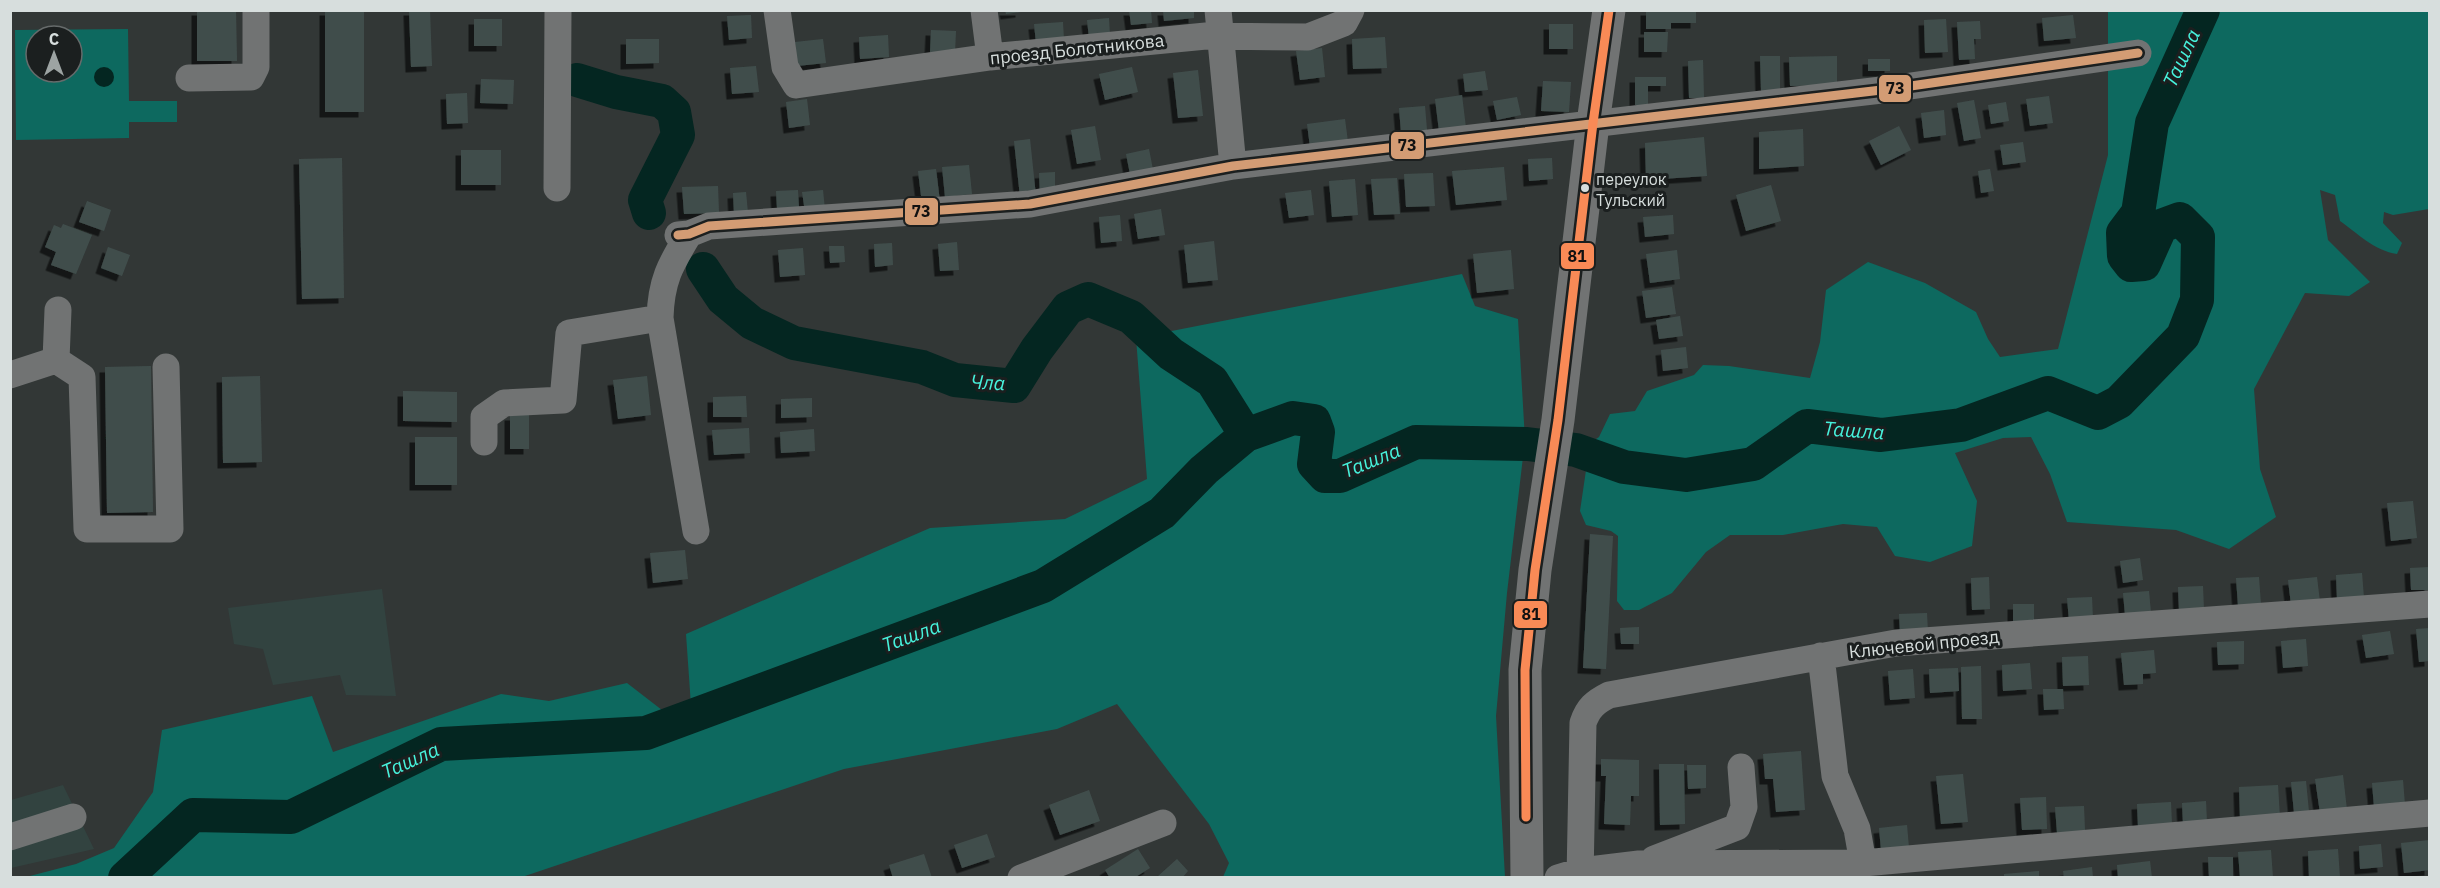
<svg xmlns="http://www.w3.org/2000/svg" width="2440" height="888" font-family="'IBM Plex Sans',sans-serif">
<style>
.built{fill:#324340}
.green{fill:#0d695f;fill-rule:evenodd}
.water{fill:#042621}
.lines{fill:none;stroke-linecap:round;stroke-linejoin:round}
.river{stroke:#042621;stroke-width:34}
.building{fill:#404e4c;filter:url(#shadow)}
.minor{stroke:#717373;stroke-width:27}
.major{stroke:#717373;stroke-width:33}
.bus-1-casing{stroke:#1b1f1f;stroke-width:14}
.bus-2-casing{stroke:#1b1f1f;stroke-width:14}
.bus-1{stroke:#d39c74;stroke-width:9}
.bus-2{stroke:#f98a56;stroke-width:9}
.bus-dot{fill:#d7dedd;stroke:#1b1f1f;stroke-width:2}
.labels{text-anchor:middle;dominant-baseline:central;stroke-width:6;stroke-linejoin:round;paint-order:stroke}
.bus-label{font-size:16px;fill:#d7dedd;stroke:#1b1f1f;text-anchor:start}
.street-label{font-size:18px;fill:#d7dedd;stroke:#1b1f1f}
.water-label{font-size:20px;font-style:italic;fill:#46f2dc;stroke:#1b1f1f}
.line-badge{stroke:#1b1f1f;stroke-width:2}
.pale-badge-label{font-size:16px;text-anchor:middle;font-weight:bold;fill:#111}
</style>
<defs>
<filter id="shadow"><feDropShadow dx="-5.5" dy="5.5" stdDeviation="0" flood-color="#0009"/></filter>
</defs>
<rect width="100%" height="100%" fill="#323736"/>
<!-- built -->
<path class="built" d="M382,589l14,107 -50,-1 -6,-20 -67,10 -10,-36 -29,-5 -6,-36z
M63,785l31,64 -83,19v-68z"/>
<!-- green -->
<path class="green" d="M2108,11h321v198l-36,6 -9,-3 -1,11 19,20 -5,11c-22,-3 -40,-21 -57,-33l-5,-26 -15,-5 8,50 42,42 -21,14 -44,-3 -51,96 6,80 16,48 -47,32 -53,-19 -109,-8 -17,-48 -19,-37 -28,1 -48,15 22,48 -5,45 -42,16 -35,-6 -18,-29 -34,-3 -60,11h-53l-24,17 -34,41 -33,17h-15l-7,-9 1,-65 -7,-5 -25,-6 -6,-14 10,-68 9,-6 11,-23 25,-3 12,-20 47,-16 9,-10 26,1 81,12 10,-36 6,-52 42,-28 57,21 51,29 12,27 12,18 58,-8 50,-194z
M128,29l1,72h48v21h-48v16l-113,2 -1,-110zM36,36h36v36h-36z
M1462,274l13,32 43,13 7,121 -18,153 -11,123 9,161h-282l6,-14 -20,-39 -92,-120 -60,25 -213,40 -322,108h-496l50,-13 38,-16 39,-56 9,-62 150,-34 21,56 168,-58 48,7 78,-18 66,51 -7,-100 244,-106 135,-9 82,-40 -11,-141z"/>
<!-- water -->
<path class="water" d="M94 77a10 10 0 1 1 20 0a10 10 0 1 1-20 0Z"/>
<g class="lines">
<!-- river -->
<path class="river" d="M577,80l39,12 46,9 12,11 4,23 -33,65 4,13
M703,269l20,30 29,24 42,20 128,24 33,13 59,6 23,-37 31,-41 20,-9 43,18 40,37 41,27 34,54
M125,878l68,-63 98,2 150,-73 205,-11 397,-147 119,-73 42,-43 42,-35 47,-17 21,3 4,11 -4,32 11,12h15l76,-34 111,2 49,6 48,17 62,8 67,-11 54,-38 74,9 80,-10 87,-32 50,20 21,-11 64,-66 14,-36 1,-63 -18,-18 -19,7 -17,38 -13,1 -7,-9 -1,-23 15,-20 14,-90 51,-113"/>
</g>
<!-- building -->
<path class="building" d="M197,10h39l1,51h-40z
M325,10h39v102h-39z
M409,10h21l2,56 -21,1z
M1005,10h16v2l-15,2z
M1129,10h22l1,13 -21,2z
M1163,10h31v8l-30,3z
M1646,10h50v13h-25v6h-25z
M751,15l1,23 -23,2 -2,-24z
M2073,15l3,23 -32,3 -2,-23z
M1109,18l1,18 -21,2 -2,-18z
M474,19h28v27h-28z
M1946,19l2,33 -23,1 -1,-33z
M1980,21l1,18h-7l1,20 -16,1 -2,-38z
M1063,22l1,19 -28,2 -2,-19z
M1549,24h24v25h-24z
M931,30l25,1 -1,21h-25z
M1644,32h24l-1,20h-23z
M888,35l1,22 -29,2 -1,-22z
M1385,37l2,31 -34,1 -1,-30z
M626,39h33v24l-33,1z
M823,39l3,24 -29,3 -2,-24z
M1322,48l3,29 -25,3 -4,-29z
M1760,56h20v35h-19z
M1837,56v29l-47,1 -1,-29z
M1868,59h22v12h-22z
M1703,60l1,38h-15l-1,-37z
M756,66l3,26 -27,2 -2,-26z
M1132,67l6,25 -33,8 -6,-26z
M1198,70l5,46 -25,2 -5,-45z
M1485,71l3,19 -23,2 -2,-18z
M1635,77h31v9h-18v19h-13z
M481,79l33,1 -1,24 -33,-1z
M1543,81l28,1 -2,30 -28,-1z
M467,93l1,30 -21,1 -1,-30z
M1462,95l4,33 -27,3 -4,-32z
M2049,96l4,27 -23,3 -4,-27z
M1517,97l4,18 -24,5 -4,-19z
M807,99l3,26 -21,3 -3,-26z
M1974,100l7,38 -17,3 -7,-38z
M2006,102l3,19 -18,3 -3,-19z
M1425,106l2,24 -26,3 -2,-25z
M1944,110l2,25 -22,3 -3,-25z
M1345,119l3,23 -38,5 -3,-23z
M1095,126l6,34 -24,4 -6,-34z
M1899,126l12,24 -30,15 -12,-24z
M1803,129l1,37 -45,3v-37z
M1704,137l3,39 -61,4 -1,-37z
M1030,139l6,57 -16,1 -6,-56z
M2023,142l3,20 -23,3 -3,-20z
M1149,149l5,26 -23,4 -5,-25z
M461,150h40v35h-40z
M342,158l2,140 -42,1 -3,-140z
M1552,158l1,21 -24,2 -1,-22z
M969,165l3,29 -27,3 -3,-30z
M1504,167l3,33 -51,5 -4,-34z
M936,169l4,33 -18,2 -4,-33z
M1990,169l4,22 -13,2 -3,-22z
M1055,172v24l-15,1 -1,-24z
M1433,173l2,33 -29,1 -2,-33z
M1397,178l3,36 -26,1 -3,-36z
M1355,179l3,36 -26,2 -3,-36z
M1771,185l10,36 -35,10 -10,-36z
M718,186l1,27 -35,1 -2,-27z
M798,190l1,18 -22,1 -1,-18z
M823,190l2,20 -20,2 -3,-20z
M1311,190l3,25 -25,3 -4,-25z
M746,192l2,21 -14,1 -1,-21z
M87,201l24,9 -7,21 -25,-9z
M1161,209l4,26 -27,4 -4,-25z
M1120,215l2,26 -21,2 -2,-26z
M1673,215l1,19 -29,3 -2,-20z
M63,224l29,11 -16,39 -25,-9 5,-13 -11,-5 9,-22 7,3z
M1214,241l4,39 -30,3 -4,-38z
M957,242l2,28 -19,1 -2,-27z
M892,243l1,22 -18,2 -1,-23z
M829,246h15l1,16 -15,1z
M108,247l22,8 -8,21 -21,-8z
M803,248l2,27 -25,2 -2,-27z
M1511,250l3,39 -37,4 -4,-39z
M1677,250l3,29 -30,4 -4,-29z
M1672,287l4,27 -30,4 -4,-27z
M1680,316l3,20 -24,3 -3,-19z
M1686,347l2,21 -25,3 -2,-21z
M151,366l2,146 -46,1 -2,-146z
M260,376l2,86 -39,1 -1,-86z
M647,376l4,39 -33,4 -5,-39z
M403,391l54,1v30l-54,-1z
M746,396l1,21h-34v-20z
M812,398v19l-31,1v-19z
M510,415h19v34h-19z
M749,428l1,25 -36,2 -2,-25z
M814,429l1,22 -34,2 -1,-21z
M415,437h42v48h-42z
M2413,501l4,37 -26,3 -4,-38z
M1590,534l23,2 -7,133 -23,-1z
M685,550l3,29 -35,4 -3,-30z
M2140,558l3,22 -20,3 -3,-22z
M2430,567v23h-19l-1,-22z
M2362,573l2,25 -27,2 -1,-25z
M1989,577l1,32 -18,1 -1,-32z
M2259,577l2,28 -23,1 -2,-28z
M2317,577l3,25 -29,3 -3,-25z
M2203,586l1,25 -25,1 -1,-25z
M2149,591l2,22 -26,2 -2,-22z
M2092,597l1,23 -24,1 -2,-23z
M2013,604h21v20h-21z
M1927,613l1,20 -28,1 -1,-20z
M1639,627v17h-18l-1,-16z
M2430,628v33l-11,1 -3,-33z
M2390,631l4,23 -28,4 -4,-23z
M2306,639l2,27 -25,2 -2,-27z
M2244,641v23l-26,1 -1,-23z
M2154,650l2,23 -13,1v10l-19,1 -3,-32z
M2088,656l1,29 -26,1 -1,-29z
M2030,663l2,26 -29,2 -1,-26z
M1981,666l1,53h-20l-1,-52z
M1958,668l1,23 -29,2 -1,-24z
M1913,669l2,29 -25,2 -2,-29z
M2043,689h20l1,20 -20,1z
M1801,751l4,59 -29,2 -3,-33h-8l-2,-25z
M1601,759l38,1v36h-8l-1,29 -26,-1 2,-48h-5z
M1659,764h25l1,60 -25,1z
M1687,765h19v23l-18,1z
M1963,774l5,48 -27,2 -5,-48z
M2343,775l4,35 -27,3 -5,-34z
M2403,780l2,25 -31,2 -2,-24z
M2306,781l3,31 -15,1 -3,-31z
M2278,785l2,33 -40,2 -1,-33z
M1089,790l11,31 -40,14 -11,-30z
M2046,797l1,32 -25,1 -2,-32z
M2206,801l1,22 -24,1 -1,-21z
M2171,802l1,23 -34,2 -1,-23z
M2084,806l1,25 -28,2 -2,-26z
M1907,825l2,23 -28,2 -2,-22z
M987,834l8,23 -33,11 -8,-23z
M2430,840v30l-26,3 -3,-30z
M2381,844l2,23 -23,2 -1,-23z
M1138,849l12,19 -16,10h-24l-5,-8z
M2338,849l2,29h-31l-1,-27z
M2271,850l2,28h-33l-2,-26z
M924,854l8,24h-39l-4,-13z
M2208,857h25v21h-24z
M1177,859l11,12 -6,7h-22l-2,-2z
M2150,861l2,17h-34l-1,-13z
M2092,867l1,11h-29l-1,-7z
M2039,871v7h-35v-4z"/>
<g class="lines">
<!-- minor -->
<path class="minor" d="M777,10l8,57 11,18 194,-28 216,-21 102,1 36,-14 7,-13
M984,10l6,47
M1218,10l15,156
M189,78l62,-1 5,-10v-57
M557,188l1,-178
M689,234c-19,31 -28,47 -29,84l36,213
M678,235l11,-1 20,-8 321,-22 203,-38 657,-77 248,-36
M56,360l26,17 5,152h83l-4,-162
M10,375l46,-15 2,-50
M484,442v-25l20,-14 59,-3 6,-67 91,-15
M1821,656l14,120 22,53 6,34
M10,837l63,-20
M1654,859l83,-32 7,-20 -3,-40
M1021,878l142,-55
M1558,878l23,-7 58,-7 224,-1 567,-50
M1580,878l3,-155c5,-15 12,-21 26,-28l287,-52 534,-39"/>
<!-- major -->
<path class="major" d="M1527,878l-2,-208 10,-100 23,-150 35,-297 16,-113"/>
<defs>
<path id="bus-1" d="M678,235l11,-1 20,-8 321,-22 203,-38 657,-77 248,-36"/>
<path id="bus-2" d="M1526,817l-1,-147 10,-100 23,-150 35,-297 16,-113"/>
</defs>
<!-- bus-1 casing -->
<use href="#bus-1" class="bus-1-casing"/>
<!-- bus-2 casing -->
<use href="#bus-2" class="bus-2-casing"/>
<!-- bus-1 -->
<use href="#bus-1" class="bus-1"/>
<!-- bus-2 -->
<use href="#bus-2" class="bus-2"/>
</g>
<!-- markers -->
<circle class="bus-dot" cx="1585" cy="188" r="5"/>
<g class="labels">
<!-- bus labels -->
<g class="bus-label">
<text x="1596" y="179">переулок<tspan x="1596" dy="21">Тульский</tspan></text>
</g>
<!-- street labels -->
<g class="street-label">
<text transform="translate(1077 49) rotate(-6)">проезд Болотникова</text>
<text transform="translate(1924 644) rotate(-6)">Ключевой проезд</text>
</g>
<!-- water labels -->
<g class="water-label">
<text transform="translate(2181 58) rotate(-65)">Ташла</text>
<text transform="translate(988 382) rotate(3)">Чла</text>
<text transform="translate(1854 430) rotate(4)">Ташла</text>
<text transform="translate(1371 460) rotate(-22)">Ташла</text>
<text transform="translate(911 635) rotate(-20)">Ташла</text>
<text transform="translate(410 760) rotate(-24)">Ташла</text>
</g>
</g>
<g class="line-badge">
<rect x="1878" y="74" width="34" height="29" rx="6" fill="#d39c74"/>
<rect x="1390" y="131" width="35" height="29" rx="6" fill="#d39c74"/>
<rect x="904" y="197" width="35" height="29" rx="6" fill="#d39c74"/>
<rect x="1560" y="242" width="35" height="28" rx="6" fill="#f98a56"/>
<rect x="1513" y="600" width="35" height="29" rx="6" fill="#f98a56"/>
</g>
<g class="pale-badge-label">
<text x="1895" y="94">73</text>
<text x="1407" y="151">73</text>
<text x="921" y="217">73</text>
<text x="1577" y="262">81</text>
<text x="1531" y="620">81</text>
</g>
<!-- border -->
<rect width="2440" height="888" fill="none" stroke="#d7dedd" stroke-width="24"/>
<!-- north arrow -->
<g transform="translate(54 54)"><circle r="28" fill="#1b1f1f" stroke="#666b6b" stroke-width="1.5"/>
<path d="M0-4.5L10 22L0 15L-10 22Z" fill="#9da4a3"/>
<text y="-9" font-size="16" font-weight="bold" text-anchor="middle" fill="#d7dedd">С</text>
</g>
</svg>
